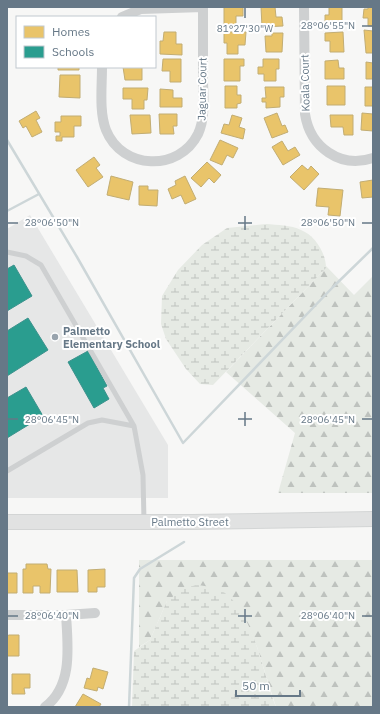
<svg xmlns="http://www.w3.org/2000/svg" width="380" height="714" font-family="'IBM Plex Sans',sans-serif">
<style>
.built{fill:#e6e7e7}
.forest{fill:url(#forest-firs)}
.wetland{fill:url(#wetland-marsh)}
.homes{fill:#e9c46a;stroke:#c2ad73}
.schools{fill:#2a9d8f;stroke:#3c928d}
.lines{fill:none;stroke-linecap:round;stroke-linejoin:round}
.stream{stroke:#cdd6d8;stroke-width:2.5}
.secondary-casing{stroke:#d3d5d5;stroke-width:16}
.service{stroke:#ced0d1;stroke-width:5}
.minor{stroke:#ced0d1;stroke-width:10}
.secondary{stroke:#e1e2e2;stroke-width:14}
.ticks{fill:none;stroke:#667887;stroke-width:1.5}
.poi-dot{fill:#99a4ae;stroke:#fff;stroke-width:1.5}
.labels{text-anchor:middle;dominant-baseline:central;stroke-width:4;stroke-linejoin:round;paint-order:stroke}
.street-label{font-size:11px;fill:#667887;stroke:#fff}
.poi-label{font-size:11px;font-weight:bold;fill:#667887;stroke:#fff;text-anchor:start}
.ticks-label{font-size:10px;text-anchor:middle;fill:#667887;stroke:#fff;stroke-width:4;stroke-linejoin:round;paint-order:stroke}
</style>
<defs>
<pattern id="forest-firs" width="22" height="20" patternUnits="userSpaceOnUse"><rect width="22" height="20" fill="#e6eae4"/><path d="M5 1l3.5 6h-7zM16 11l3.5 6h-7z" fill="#bec2be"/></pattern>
<pattern id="wetland-marsh" width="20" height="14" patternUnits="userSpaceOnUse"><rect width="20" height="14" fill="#e6eae4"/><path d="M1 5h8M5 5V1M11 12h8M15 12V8" fill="none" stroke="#bec2be"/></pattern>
</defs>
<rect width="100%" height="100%" fill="#f7f7f6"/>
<!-- built -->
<path class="built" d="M30,215l138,230v53h-161v-269z"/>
<!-- forest -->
<path class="forest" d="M326,266l28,29 19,-19v217h-95l17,-60 -69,-61 99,-103z
M139,560h234v147h-97l-19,-60 -13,-31 -77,-15 -17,39 -11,7z"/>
<!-- wetland -->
<path class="wetland" d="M266,224c11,1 25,1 35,6 15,6 25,24 25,38l-113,117 -13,-1 -14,-15 -20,-30 -5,-15 1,-28 16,-26 24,-25 25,-17z
M197,585c6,1 12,1 18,3 37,12 48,87 61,119h-144l2,-56 16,-11 17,-39 17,-13z"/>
<!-- homes -->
<path class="homes" d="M224,7h19v9h-7v11h-12z
M261,7h14l1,10h6l1,9 -21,1z
M329,7h13v17l-17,1v-10h4z
M368,7h5v19h-5v-8h-5l1,-9h4z
M364,30l9,1v22h-7z
M164,32h12v12h6v11l-22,-1v-13h3z
M224,32h22l-1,13h-7v9h-11v-11h-3z
M343,32l1,20h-14v-11h-5v-8z
M272,33h11l-1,19h-16l-1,-16h7z
M163,59h18v23h-11v-11h-8z
M224,59h20v7h-4v15h-16z
M263,59h16v10h-3v12h-12v-7h-6v-7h5z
M338,60l1,8h5v11h-19v-18z
M366,62l7,1v16h-7z
M58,67h21v3h-21z
M123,67h19v13h-17z
M60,75h20v23l-21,-1z
M225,86h12v9h4v8l-4,1v4h-12z
M327,86h18v19h-18z
M265,87h19v10h-4v10l-14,1v-6h-4v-4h4z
M365,87h8v19h-8z
M123,88h25l-1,12h-3v9h-12v-10h-9z
M160,89l13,1v8h9v9h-22z
M36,111l4,7 -4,2 6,12 -10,5 -6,-11 -3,2 -4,-7z
M277,113l5,13 3,-1 3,7 -16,6 -8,-20z
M362,113l11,1v17l-12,-1z
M159,114h18v12h-4l1,8h-14z
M130,115h20l1,18 -19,1z
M232,115l10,3 -3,9 6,2 -2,10 -22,-6 3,-9 5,1z
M330,115h23v20h-9l-1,-8h-12z
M61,116h20v10h-7v11h-12v4h-6v-5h4v-4h-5v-10h6z
M220,140l18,8 -5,10 -6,-3 -5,10 -12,-5z
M282,141l6,10 7,-4 5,8 -17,10 -11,-18z
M94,157l6,8 -4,3 7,9 -15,10 -12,-17z
M207,162l14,13 -7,8 -5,-5 -8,9 -10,-9z
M302,165l6,5 3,-4 8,8 -15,16 -14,-13z
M111,176l22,6 -4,18 -22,-5z
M185,176l11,23 -11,5 -4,-9 -9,4 -4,-10 8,-4 -1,-4z
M373,180v17l-11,1 -2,-16z
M139,186h9v4h10l-1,16 -18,-1z
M318,188l25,2 -3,26 -12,-1 1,-8 -13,-1z
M26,564h21l1,5h3l-1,24h-10v-7h-7v7h-10v-24h3z
M105,569v18h-8v5h-9v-22z
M57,570h20l1,22h-21z
M7,573h10v20h-10z
M9,635h10v21h-12v-20z
M93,668l15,4 -5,17 -5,-2 -1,4 -13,-3 3,-10 3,1z
M12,674h18v14h-6l1,6h-13z
M83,694l18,10 -2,3h-24z"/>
<!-- schools -->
<path class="schools" d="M14,265l18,31 -25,15v-42z
M28,318l20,32 -41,26v-45z
M88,351l19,35 -4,2 6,11 -15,9 -26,-46z
M26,387l17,29 -36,22v-40z"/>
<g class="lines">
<!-- stream -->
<path class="stream" d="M7,140l70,117 106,186 150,-156 40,-39
M7,211l32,-17
M129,707l5,-129 6,-9 44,-27"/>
<defs>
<path id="secondary" d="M7,522h185l181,-3"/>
</defs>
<!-- secondary casing -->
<use href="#secondary" class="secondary-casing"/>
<!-- service -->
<path class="service" d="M7,252l19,4 15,9 93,161 9,49 1,46
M7,471l81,-48 14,-3 32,6"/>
<!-- minor -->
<path class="minor" d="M304,7l1,107c5,33 35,55 68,44
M122,17l19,-8 62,-2
M102,67c0,20 -3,45 4,63 16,40 73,42 92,4 8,-17 5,-38 5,-57 0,-23 0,-47 0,-70
M7,615h59l29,-2
M45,707c28,-21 23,-60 21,-92"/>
<!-- secondary -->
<use href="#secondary" class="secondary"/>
</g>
<!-- ticks -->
<path class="ticks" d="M245,8v10M362,26h10M245,216v14M8,223h10M238,223h14M362,223h10M245,412v14M8,419h10M238,419h14M362,419h10M245,609v14M8,616h10M238,616h14M362,616h10"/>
<!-- markers -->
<circle class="poi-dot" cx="55" cy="337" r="4"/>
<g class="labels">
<!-- street labels -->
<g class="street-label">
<text transform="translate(305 83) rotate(-91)">Koala Court</text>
<text transform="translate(202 89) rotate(-89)">Jaguar Court</text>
<text x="190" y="522">Palmetto Street</text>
</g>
<!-- poi labels -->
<g class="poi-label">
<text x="63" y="331">Palmetto<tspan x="63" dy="13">Elementary School</tspan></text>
</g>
</g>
<g class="ticks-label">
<text x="328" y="29">28°06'55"N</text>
<text x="245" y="32">81°27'30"W</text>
<text x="52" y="226">28°06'50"N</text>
<text x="328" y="226">28°06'50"N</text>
<text x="52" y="423">28°06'45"N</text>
<text x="328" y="423">28°06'45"N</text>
<text x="52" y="619">28°06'40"N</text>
<text x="328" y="619">28°06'40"N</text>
</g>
<!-- border -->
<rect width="380" height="714" fill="none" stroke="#667887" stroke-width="16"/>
<!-- legend -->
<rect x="16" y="16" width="140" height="52" fill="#ffffff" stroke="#c2c9cf"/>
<rect x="24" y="26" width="20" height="12" fill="#e9c46a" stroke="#c2c9cf"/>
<text x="52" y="36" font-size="12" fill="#667887">Homes</text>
<rect x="24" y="46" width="20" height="12" fill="#2a9d8f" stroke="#c2c9cf"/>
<text x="52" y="56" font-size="12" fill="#667887">Schools</text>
<!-- scale -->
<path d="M236 690v6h64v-6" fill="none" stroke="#667887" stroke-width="2"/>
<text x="242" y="690" font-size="12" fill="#667887" stroke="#ffffff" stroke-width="3" paint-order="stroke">50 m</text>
</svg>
